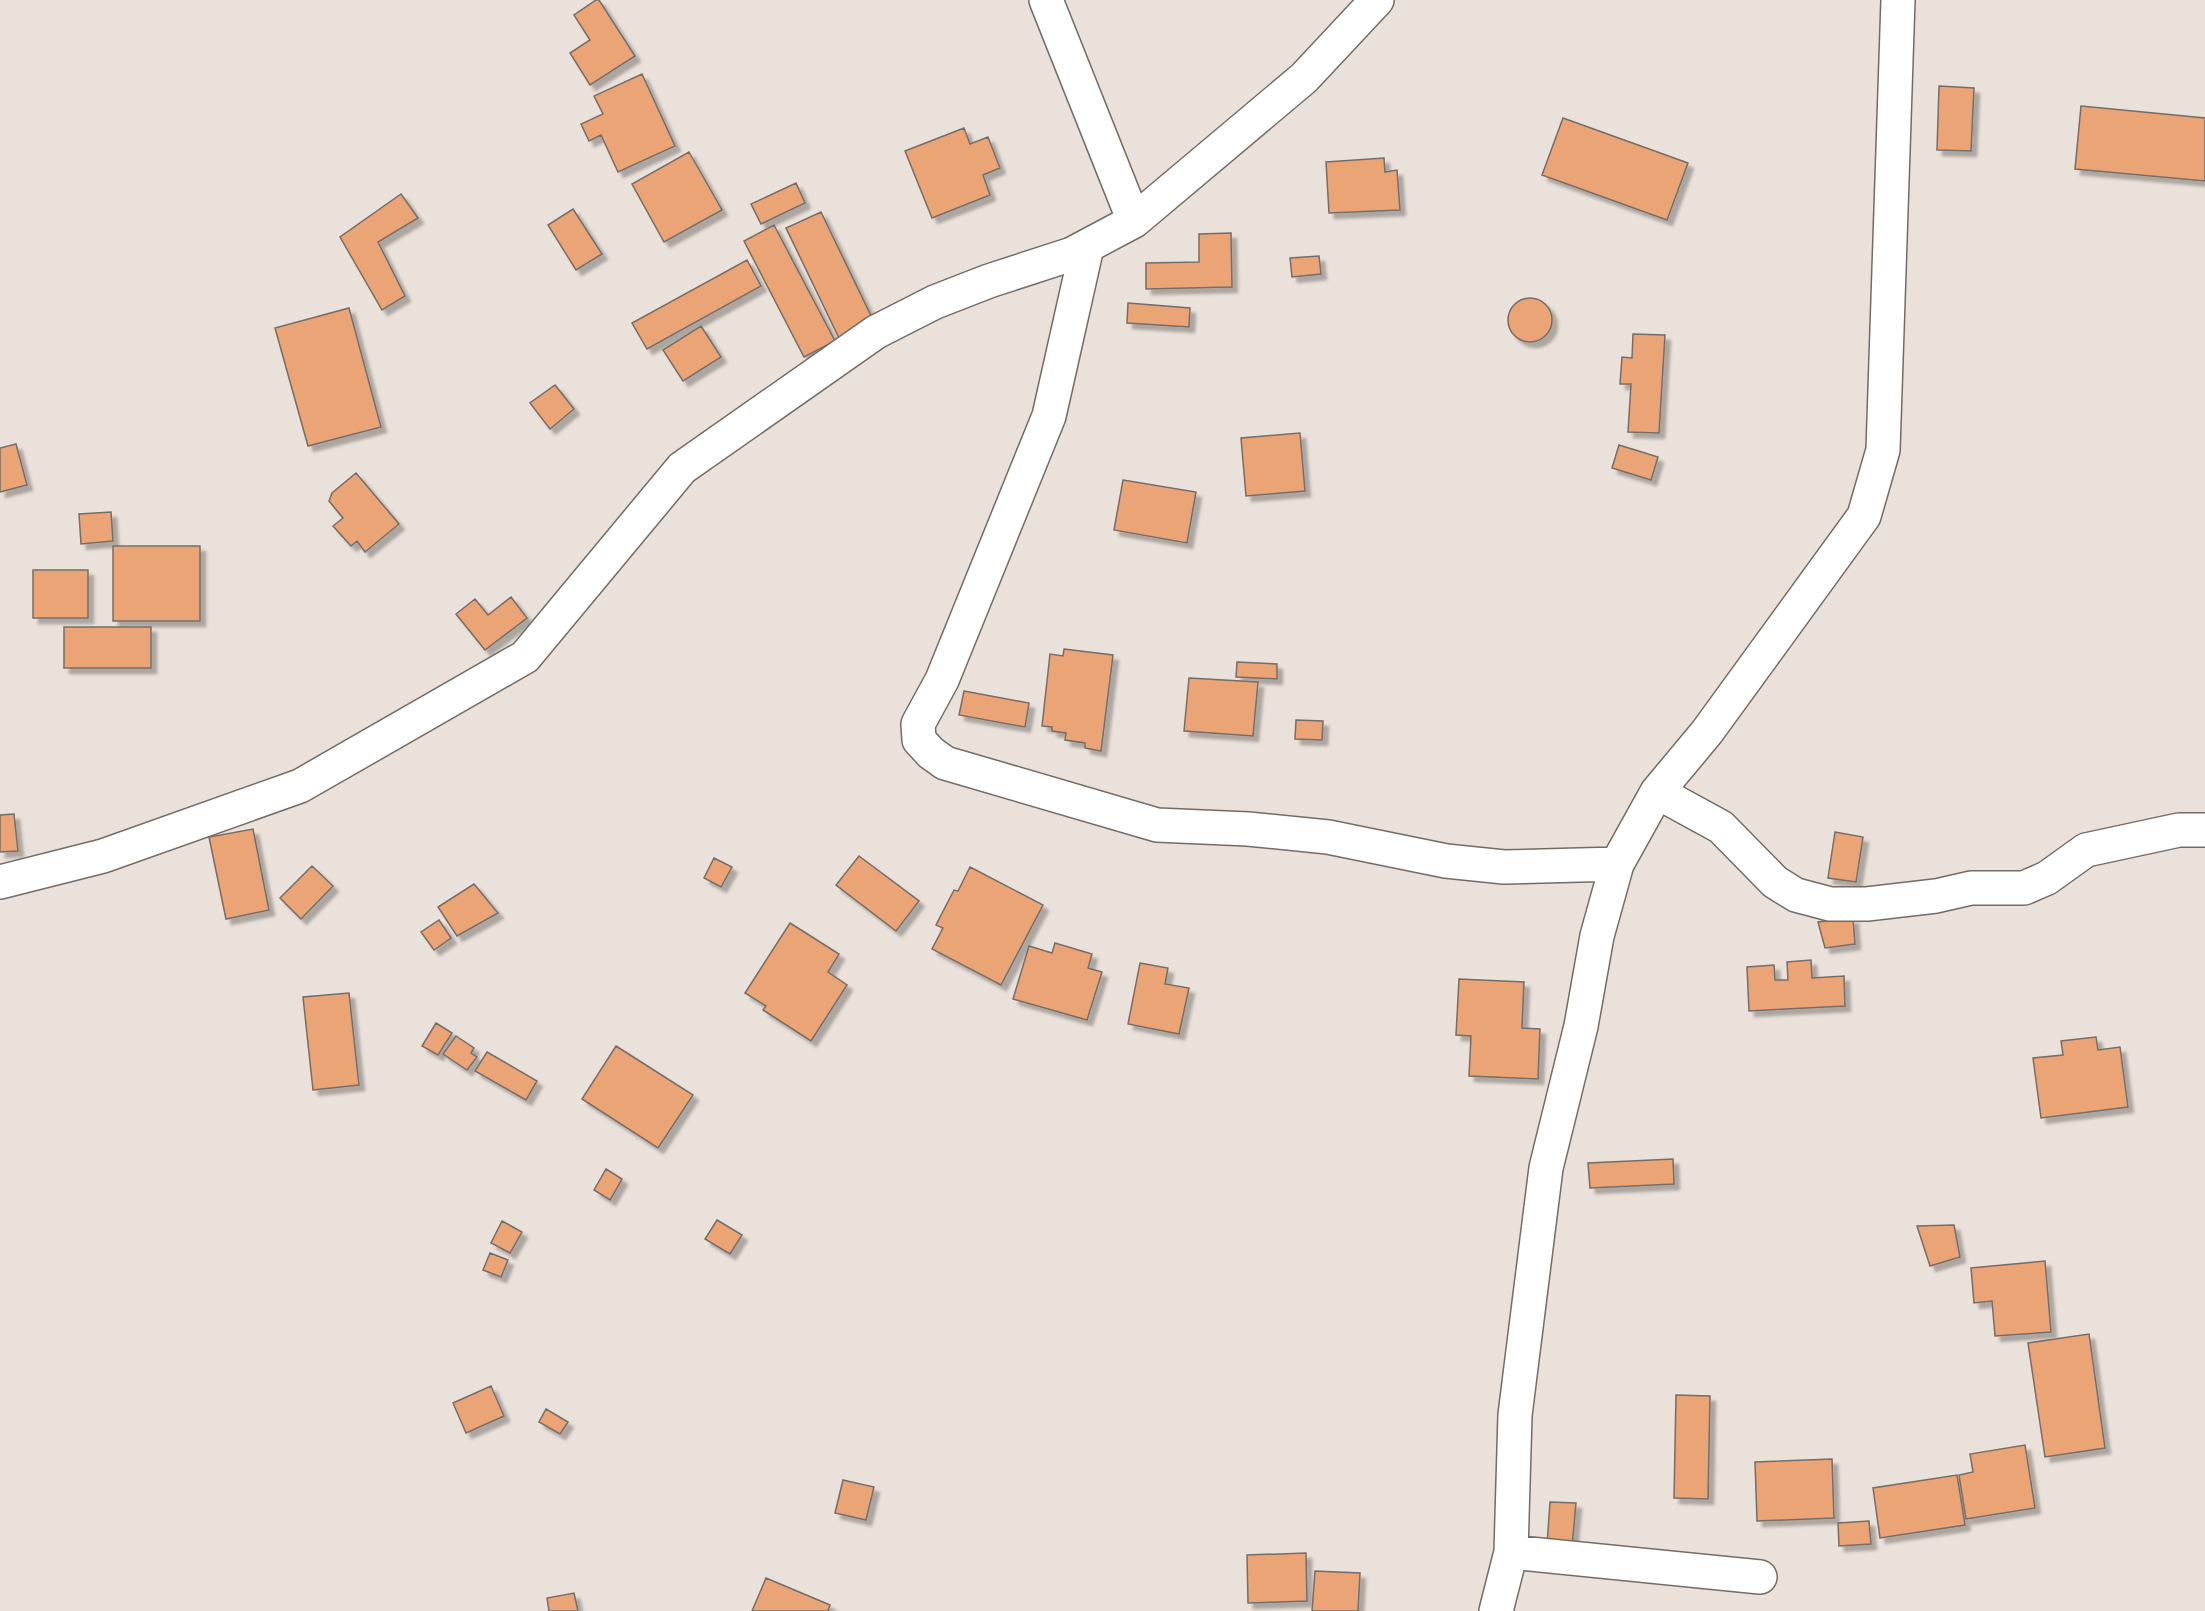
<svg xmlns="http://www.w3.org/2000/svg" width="2205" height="1611" font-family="'PT Sans',sans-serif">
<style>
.building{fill:#eaa474;stroke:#766d68;stroke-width:1.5;filter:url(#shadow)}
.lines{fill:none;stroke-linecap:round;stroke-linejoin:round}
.street-casing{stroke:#736b65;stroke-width:36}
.street{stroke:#fff;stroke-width:33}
</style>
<defs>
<filter id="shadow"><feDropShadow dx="5.5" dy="5.5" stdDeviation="1.5" flood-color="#0004"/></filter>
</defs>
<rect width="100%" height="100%" fill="#eae1da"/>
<!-- building -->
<path class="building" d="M596,0h3l36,56 -45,29 -20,-32 20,-13 -16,-25z
M642,74l33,72 -57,26 -17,-37 -12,6 -8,-17 22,-10 -9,-18z
M1939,86l35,2 -3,63 -34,-1z
M2081,106l124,12v63l-130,-12z
M1563,118l125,45 -21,57 -125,-45z
M964,128l6,16 18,-7 12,31 -17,7 7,20 -58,23 -27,-67z
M689,152l33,58 -58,32 -32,-58z
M1384,158l1,14 12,-2 3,40 -71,3 -3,-51z
M796,183l9,20 -44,21 -10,-20z
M401,194l17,24 -40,24 27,54 -23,14 -42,-73z
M573,209l29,45 -26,16 -28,-45z
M821,212l53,110 -35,16 -53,-110z
M774,225l61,116 -31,16 -60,-116z
M1231,233l1,54 -86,2v-26l53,-1v-28z
M1319,256l2,18 -29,3 -2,-19z
M747,260l14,26 -114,63 -15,-26z
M1508 320a22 22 0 1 1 44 0a22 22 0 1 1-44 0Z
M1128,303l62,5 -1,19 -62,-4z
M349,308l32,119 -73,19 -33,-118z
M701,326l20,31 -38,24 -20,-31z
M1633,334l32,1 -6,98 -31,-1 3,-48h-11l2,-27 10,1z
M555,385l19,24 -24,20 -20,-26z
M1300,433l5,58 -59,5 -5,-58z
M16,444l11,41 -27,7v-44z
M1619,445l39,12 -7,23 -39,-12z
M356,473l43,51 -34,28 -8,-11 -6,5 -18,-20 10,-8 -14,-17 3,-8z
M1123,480l73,12 -9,51 -73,-13z
M111,512l2,29 -32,3 -2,-30z
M113,546h87v75h-87z
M33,570h55v48h-55z
M511,597l16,21 -42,32 -29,-36 19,-15 13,16z
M64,627h87v41h-87z
M1064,649l49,6 -12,96 -16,-3v-5l-20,-3 1,-7 -14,-2v-4l-10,-1 8,-72 13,2z
M1237,662l40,2v15l-41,-2z
M1189,678l69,4 -5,54 -69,-5z
M964,691l65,12 -4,24 -66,-12z
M1296,720l27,1 -1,19 -27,-1z
M14,814l4,37 -18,1v-37z
M253,829l16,81 -43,9 -17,-82z
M1835,832l28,5 -7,45 -28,-4z
M859,856l60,45 -23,30 -60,-46z
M714,858l18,9 -11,20 -17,-9z
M312,866l21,20 -32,33 -21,-21z
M970,867l73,38 -42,80 -69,-36 11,-21 -7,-3 18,-35 4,1z
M474,884l24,29 -41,23 -19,-29z
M1853,918l2,26 -30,4 -7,-26z
M439,920l12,18 -17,12 -13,-18z
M790,923l49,31 -11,18 19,13 -36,56 -48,-31 3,-4 -21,-13z
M1055,943l37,11 -4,14 14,4 -15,48 -74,-21 16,-53 23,7z
M1811,960l1,18 32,-2 1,30 -96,5 -2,-44 27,-2 1,15h13l-1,-18z
M1140,963l28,5 -3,16 24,4 -10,46 -51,-10z
M1459,979l65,3 -2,46 18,1 -2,50 -69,-3 2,-40 -15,-1z
M349,993l10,92 -46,5 -10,-93z
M436,1023l16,10 -14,22 -16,-9z
M456,1036l18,12 -3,5 6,4 -10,13 -24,-16z
M2096,1037l2,13 22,-3 8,60 -87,11 -8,-60 30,-3 -2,-14z
M616,1046l77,49 -35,53 -76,-49z
M487,1052l50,29 -11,19 -51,-29z
M1673,1159l1,25 -84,4 -2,-25z
M606,1169l16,10 -12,21 -16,-10z
M717,1220l25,15 -12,19 -25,-15z
M502,1221l20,11 -12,21 -19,-10z
M1954,1225l6,32 -30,9 -13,-40z
M490,1253l18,7 -7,17 -18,-7z
M2045,1261l6,71 -56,4 -3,-35 -18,2 -3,-35z
M2089,1334l16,114 -60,9 -17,-114z
M491,1386l13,30 -38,17 -13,-30z
M1676,1395l34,1 -2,103 -34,-1z
M546,1409l22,13 -8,12 -21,-12z
M2025,1445l10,63 -69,11 -7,-44 14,-3 -3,-18z
M1832,1459l2,59 -77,3 -2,-59z
M1957,1475l8,50 -85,13 -7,-50z
M843,1480l31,7 -8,33 -31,-7z
M1550,1502l26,1 -4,44 -25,-2z
M1869,1521l2,23 -32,2 -1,-23z
M1306,1553l1,48 -59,2 -1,-48z
M1315,1571l45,2 -2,38h-46z
M766,1578l64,27 -2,6h-76z
M574,1593l4,18h-29l-2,-13z"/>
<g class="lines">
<defs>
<path id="street" d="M1046,0l88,221
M1087,247l-38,169 -107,264 -24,44 1,16 12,13 14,10 212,62 91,4 80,8 118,24 58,6 113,-3
M1657,792l64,35 54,55 21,13 34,9h37l69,-8 35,-8h53l23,-10 39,-28 93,-20h26
M0,882l103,-26 197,-70 225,-129 157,-189 194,-136 59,-30 54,-21 83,-27 62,-33 170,-143 73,-78
M1511,1552l249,25
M1496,1611l15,-59 4,-137 31,-247 35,-142 16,-90 20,-72 40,-72 50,-60 157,-216 19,-66 15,-450"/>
</defs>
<!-- street casing -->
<use href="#street" class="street-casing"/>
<!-- street -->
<use href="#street" class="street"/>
</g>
</svg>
